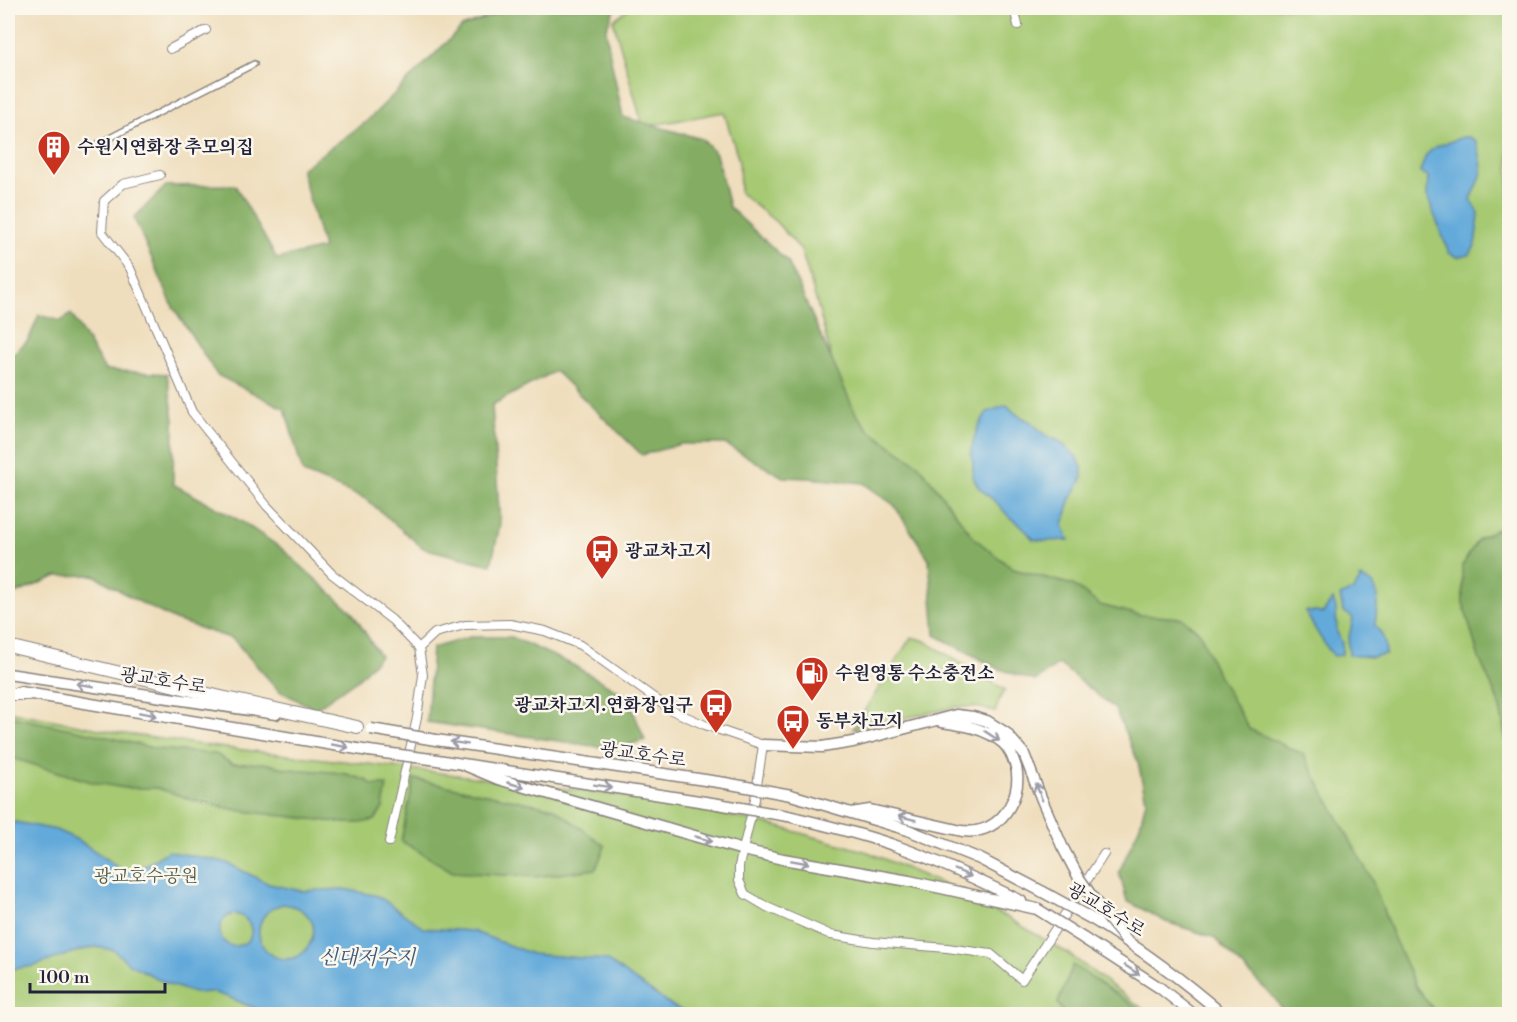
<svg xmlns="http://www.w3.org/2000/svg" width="1517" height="1022" font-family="'Libre Bodoni','Noto Serif KR',serif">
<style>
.green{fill:#a6c972;stroke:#647656;stroke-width:1.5}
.forest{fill:#84ad64;stroke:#536850;stroke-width:1.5}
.water{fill:#64aada;stroke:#43668a;stroke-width:1.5;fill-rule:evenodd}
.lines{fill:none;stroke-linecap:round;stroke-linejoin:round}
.pedestrian-casing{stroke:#88807c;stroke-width:8}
.minor-casing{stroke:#88807c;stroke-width:10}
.secondary-casing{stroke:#88807c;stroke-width:13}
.trunk-casing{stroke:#88807c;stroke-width:14}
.pedestrian{stroke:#fff;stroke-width:5}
.minor{stroke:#fff;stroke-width:8}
.secondary{stroke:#fff;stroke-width:10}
.trunk{stroke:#fff;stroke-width:12}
.secondary-bridge-casing{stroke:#88807c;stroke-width:13;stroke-linecap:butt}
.secondary-bridge{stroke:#fff;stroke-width:10}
.oneway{stroke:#9c9ca7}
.labels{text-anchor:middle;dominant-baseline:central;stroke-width:5;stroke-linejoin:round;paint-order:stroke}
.poi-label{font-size:18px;font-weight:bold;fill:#22223b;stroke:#fbf7ec;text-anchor:start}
.street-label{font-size:18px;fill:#22223b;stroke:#fbf7ec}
.park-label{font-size:18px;fill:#505c4e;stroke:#fbf7ec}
.water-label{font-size:20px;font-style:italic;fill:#3c587b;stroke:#fbf7ec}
</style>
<rect width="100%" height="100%" fill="#fbf7ec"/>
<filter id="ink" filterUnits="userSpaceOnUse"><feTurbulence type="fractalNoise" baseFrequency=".0167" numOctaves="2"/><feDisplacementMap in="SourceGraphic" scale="12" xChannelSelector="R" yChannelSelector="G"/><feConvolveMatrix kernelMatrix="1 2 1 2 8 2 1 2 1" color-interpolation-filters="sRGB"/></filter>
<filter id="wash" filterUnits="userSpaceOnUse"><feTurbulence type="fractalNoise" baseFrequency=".008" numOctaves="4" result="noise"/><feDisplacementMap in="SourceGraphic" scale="24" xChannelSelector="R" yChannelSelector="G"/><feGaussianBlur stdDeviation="1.35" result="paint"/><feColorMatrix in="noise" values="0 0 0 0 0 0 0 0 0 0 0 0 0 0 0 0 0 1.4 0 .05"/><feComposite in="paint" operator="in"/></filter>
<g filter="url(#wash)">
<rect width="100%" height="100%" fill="#efdebd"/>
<!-- green -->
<path class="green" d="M630,8h879v1006h-202l-151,-260 -321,-351 -4,-47 -14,-53 -16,-53 -25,-28 -36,-29 -1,-32 -15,-49 -81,15 -30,-107z
M911,637l12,3 82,50 -5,8 -5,14c-13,-5 -24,-6 -39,-5l-103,22z
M8,711l111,22 98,14 143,16 289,36 123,26 96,27 72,31 70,36 57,34 83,61h-1142z"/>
<!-- forest -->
<path class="forest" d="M512,8h103l-9,21 4,26 13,62 79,22 14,15 13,53 59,55 67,150 15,19 49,34 55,73 39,31 60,16 27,20 40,10 42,3 18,15 15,36 34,60 54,25 69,126 20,54 24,53 21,27h-153l-8,-14 -63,-63 -47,-15 -39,-21 -8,-29 21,-47 6,-25 -8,-38 -23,-53 -56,-45 -24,17 -38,-13 -62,-33 -6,-76 -35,-54 -31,-22 -55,-5 -25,-1 -58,-33h-44l-39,11 -87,-84 -63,34 8,120 -9,40 -68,-17 -57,-49 -63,-26 -18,-64 -68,-34 -44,-68 -39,-89 32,-32 69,-1 42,74 46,-11 -22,-79 65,-47 96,-95z
M71,314l34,56 62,4 7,46 -1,64 71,39 37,25 71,64 28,44 -22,23 -43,30 -36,-18 -46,-52 -58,-19 -43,-22 -38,-23 -37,1 -49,21v-238l21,-20 10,-24 22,6z
M1496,529l13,2v225l-10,-53 -20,-45 -16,-55 -1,-37 16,-27z
M470,637h42l61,28 54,31 18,44 -32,9 -186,-27 5,-74z
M8,716l92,19 57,14 59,5 16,10 32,-1 25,6 43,3 15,2 21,7 4,4h15l-4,23 -8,12 -15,3h-16l-102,-12 -40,-8 -45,-15h-32l-30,-5 -87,-26z
M414,779l140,29 51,38 -9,23 -61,8 -82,-5 -52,-31z
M1073,965l73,49h-82l-6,-11z"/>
<!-- water -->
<path class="water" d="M1463,137h6l7,4c9,29 8,31 -5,58l8,14 -4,33 -6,9 -12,2 -8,-4 -22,-57 1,-19 -8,-5 6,-17 9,-8z
M1007,405l9,9 15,8 14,13 14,6 17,15 6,11v12l-12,22 -7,24 6,15 -24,1 -12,-2 -12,-14 -11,-7 -13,-15 -18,-15 -6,-10v-15l-2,-13 6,-21 10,-17z
M1361,578l12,6 5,12 -3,30c9,9 10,15 11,28l-15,3 -22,-2 -1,-13 5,-24 -10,-7 -3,-15 14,-6z
M1333,599l3,10 1,23 5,11v12l-8,1c-12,-13 -20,-29 -29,-45l18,2z
M15,822l41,8 22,10 32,21 9,8 16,3 33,-21 57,11 44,22 33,7 42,-2 34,7 46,32 48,3 60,23 74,6 66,46 17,8h-421l-40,-17 -16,-5 -18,1 -26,-9 -39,-20 -15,-14 -19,-3 -20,5 -41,14 -22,3 -4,-1v-142zM283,904c22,2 39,20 26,41 -3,6 -8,10 -13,12 -35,13 -56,-41 -13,-53zM233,914c19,1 26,26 7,31 -20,7 -30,-24 -7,-31z"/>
</g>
<g filter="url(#ink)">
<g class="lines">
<defs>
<path id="pedestrian" d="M96,145l158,-81"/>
<path id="minor" d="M1014,8l4,17
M170,49l36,-19
M160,175l-37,9 -19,17 -2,31 28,36 62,144 75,94 65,68 60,46 27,28 4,27 -6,43 -28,124
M419,648l16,-15 30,-8 45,-1 35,7 35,14 91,65 34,15 58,20 -8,54 -16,67v14l6,14 22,13 64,28 42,7 74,6 44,6 31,26 82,-126"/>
<path id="secondary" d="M8,674l268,40
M20,692l349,59
M436,740l289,43
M763,745l59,2 31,-5 103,-27 17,2 14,4 19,12 18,21 18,46 20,46
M431,759l287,45
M462,764l36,15 245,71 40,9 126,22 128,28
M791,795l117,35 72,29 63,33
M851,813l19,-3 92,21c4,0 9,1 14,0 29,-5 46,-37 40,-64 -3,-9 -6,-18 -13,-24 -18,-15 -39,-18 -61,-21
M788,816c37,9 75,18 111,31 42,15 82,34 122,54
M1094,920c45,28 88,59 128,94
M1083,938l77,50 33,26"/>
<path id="trunk" d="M8,646l213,51 136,30
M8,694h20"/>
</defs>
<!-- pedestrian casing -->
<use href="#pedestrian" class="pedestrian-casing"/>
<!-- minor casing -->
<use href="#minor" class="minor-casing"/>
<!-- secondary casing -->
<use href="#secondary" class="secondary-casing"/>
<!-- trunk casing -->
<use href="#trunk" class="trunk-casing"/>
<!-- pedestrian -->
<use href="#pedestrian" class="pedestrian"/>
<!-- minor -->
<use href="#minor" class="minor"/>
<!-- secondary -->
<use href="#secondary" class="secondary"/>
<!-- trunk -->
<use href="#trunk" class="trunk"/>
<defs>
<path id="secondary-bridge" d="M371,729l65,11
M369,751l62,8
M725,783l66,12
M718,804l70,12
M1062,846l17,32 21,30 25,31
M1043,892l51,28
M1037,909l46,29"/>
</defs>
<!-- secondary-bridge casing -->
<use href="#secondary-bridge" class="secondary-bridge-casing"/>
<!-- secondary-bridge -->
<use href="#secondary-bridge" class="secondary-bridge"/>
</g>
<!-- one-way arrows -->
<defs><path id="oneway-shaft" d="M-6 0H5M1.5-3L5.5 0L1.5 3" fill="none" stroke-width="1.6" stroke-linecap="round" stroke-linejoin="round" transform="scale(1.5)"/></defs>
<g class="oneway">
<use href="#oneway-shaft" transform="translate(85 685) rotate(-171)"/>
<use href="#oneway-shaft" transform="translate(148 714) rotate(10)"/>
<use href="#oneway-shaft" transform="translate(992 736) rotate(33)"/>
<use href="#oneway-shaft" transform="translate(459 743) rotate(-171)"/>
<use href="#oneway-shaft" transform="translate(340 746) rotate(10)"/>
<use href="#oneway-shaft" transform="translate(516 785) rotate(16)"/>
<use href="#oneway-shaft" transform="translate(603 786) rotate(9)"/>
<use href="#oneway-shaft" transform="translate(1039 792) rotate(-111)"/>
<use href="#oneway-shaft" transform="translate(907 818) rotate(-166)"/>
<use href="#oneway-shaft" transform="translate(704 839) rotate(16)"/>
<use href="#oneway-shaft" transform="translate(800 862) rotate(10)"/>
<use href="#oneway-shaft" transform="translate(963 873) rotate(23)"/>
<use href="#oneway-shaft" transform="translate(1132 970) rotate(33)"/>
</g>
</g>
<!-- icons -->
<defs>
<symbol id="building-pin" viewBox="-11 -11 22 30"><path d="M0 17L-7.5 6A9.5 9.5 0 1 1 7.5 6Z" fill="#c8321e" stroke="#fbf7ec"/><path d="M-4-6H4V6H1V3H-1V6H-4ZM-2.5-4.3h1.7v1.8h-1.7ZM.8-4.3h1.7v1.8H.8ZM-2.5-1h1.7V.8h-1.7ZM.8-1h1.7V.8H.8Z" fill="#fff"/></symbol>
<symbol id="bus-pin" viewBox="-11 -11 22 30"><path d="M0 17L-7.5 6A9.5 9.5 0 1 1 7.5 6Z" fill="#c8321e" stroke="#fbf7ec"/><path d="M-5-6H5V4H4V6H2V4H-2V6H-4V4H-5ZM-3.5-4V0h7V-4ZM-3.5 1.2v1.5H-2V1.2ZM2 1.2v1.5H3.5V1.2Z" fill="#fff"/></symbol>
<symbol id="fuel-pin" viewBox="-11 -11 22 30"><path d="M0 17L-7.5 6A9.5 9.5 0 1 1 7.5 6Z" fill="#c8321e" stroke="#fbf7ec"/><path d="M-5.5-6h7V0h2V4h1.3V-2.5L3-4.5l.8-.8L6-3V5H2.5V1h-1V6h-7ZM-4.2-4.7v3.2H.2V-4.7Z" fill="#fff"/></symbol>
</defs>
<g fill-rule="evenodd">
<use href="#building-pin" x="35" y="128" width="38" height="52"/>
<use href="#bus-pin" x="583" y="532" width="38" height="52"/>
<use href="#fuel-pin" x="793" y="654" width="38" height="52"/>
<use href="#bus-pin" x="697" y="686" width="38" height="52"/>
<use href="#bus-pin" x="774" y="702" width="38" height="52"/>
</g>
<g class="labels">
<!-- poi labels -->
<g class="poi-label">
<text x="77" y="147">수원시연화장 추모의집</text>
<text x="625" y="551">광교차고지</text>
<text x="835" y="673">수원영통 수소충전소</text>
<text x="693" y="705" text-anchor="end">광교차고지.연화장입구</text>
<text x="816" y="721">동부차고지</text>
</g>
<!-- street labels -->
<g class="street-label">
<text transform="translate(163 681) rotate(9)">광교호수로</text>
<text transform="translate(643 755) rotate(8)">광교호수로</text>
<text transform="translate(1106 910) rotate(31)">광교호수로</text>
</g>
<!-- park labels -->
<g class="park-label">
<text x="146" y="876">광교호수공원</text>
</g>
<!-- water labels -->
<g class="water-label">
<text x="367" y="958">신대저수지</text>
</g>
</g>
<!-- margin -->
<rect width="1517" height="1022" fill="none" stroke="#fbf7ec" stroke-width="30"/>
<!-- scale -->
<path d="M30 983v9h135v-9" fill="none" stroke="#22223b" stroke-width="3"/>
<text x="39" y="983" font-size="18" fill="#22223b" stroke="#fbf7ec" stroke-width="4.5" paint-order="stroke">100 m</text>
</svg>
